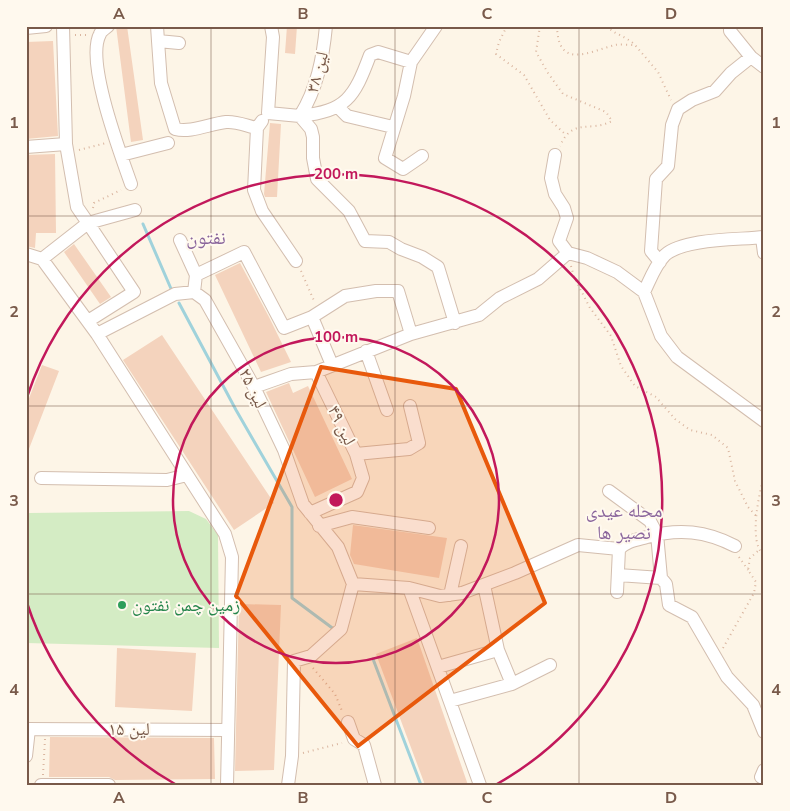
<svg xmlns="http://www.w3.org/2000/svg" width="790" height="811" font-family="'Nunito Sans','Noto Naskh Arabic',sans-serif">
<style>
.green{fill:#d4ecc4}
.lines{fill:none;stroke-linecap:round;stroke-linejoin:round}
.stream{stroke:#a0d2db;stroke-width:3}
.building{fill:#f4d3bd}
.minor-casing{stroke:#d3beaf;stroke-width:14}
.path{stroke:#dab6a0;stroke-width:2;stroke-dasharray:1 4;stroke-linecap:butt}
.minor{stroke:#fff;stroke-width:12}
.marked{fill:#e8590c;fill-opacity:0.2;stroke:#e8590c;stroke-width:4;stroke-linejoin:round}
.grid{fill:none;stroke:#795a4a;stroke-width:1;stroke-opacity:0.55}
.ring{fill:none;stroke:#c2185b;stroke-width:2.5}
.leisure-dot{fill:#2e9e5b;stroke:#fff9ee;stroke-width:2}
.labels{text-anchor:middle;dominant-baseline:central;stroke-width:4;stroke-linejoin:round;paint-order:stroke}
.street-label{font-size:18px;fill:#795a4a;stroke:#fff9ee}
.leisure-label{font-size:18px;fill:#27864d;stroke:#fff9ee;text-anchor:start}
.neighbourhood-label{font-size:19px;fill:#8a659c;stroke:#fff9ee}
.centre{fill:#c2185b;stroke:#fff9ee;stroke-width:2.5}
.ring-label{font-size:15px;text-anchor:middle;font-weight:bold;fill:#c2185b;stroke:#fff9ee;stroke-width:4;stroke-linejoin:round;paint-order:stroke}
.neatline{fill:none;stroke:#795a4a;stroke-width:2}
.grid-label{font-size:16px;text-anchor:middle;font-weight:bold;fill:#795a4a}
</style>
<rect width="100%" height="100%" fill="#fdf5e7"/>
<!-- green -->
<path class="green" d="M189,511l17,8 12,16 1,113 -193,-5 3,-130z"/>
<g class="lines">
<!-- stream -->
<path class="stream" d="M143,224l29,67
M179,303l57,107 56,97v91l43,32
M373,659l48,126"/>
</g>
<!-- building -->
<path class="building" d="M116,26h11l16,114 -12,2z
M287,26h10l-2,28 -10,-1z
M53,41l5,95 -32,3v-97z
M270,123l11,1 -4,73h-12l-1,-3z
M55,154l1,79h-20l-1,15 -9,-2v-91z
M74,244l37,53 -11,7 -36,-52z
M240,263l29,54 22,45 -30,10 -46,-97z
M162,335l112,168 -40,27 -111,-170z
M42,365l17,6 -32,83 -1,-48z
M289,383l4,10 15,-7 44,93 -37,18 -49,-105z
M353,525l94,13 -8,40 -85,-14 -4,-9z
M239,604l42,1 -7,165 -39,1z
M417,638l51,147h-43l-49,-131z
M117,648l79,5 -4,58 -77,-4z
M50,737l164,1 1,41 -100,1 -6,-3h-60z"/>
<g class="lines">
<defs>
<path id="minor" d="M63,26l3,118
M108,26c-2,2 -7,5 -8,8 -15,27 21,121 31,150
M157,26l1,15 21,2
M271,26l2,11 -5,76 32,3 11,13 2,8v21l4,21 32,32 16,30 24,1 12,7 21,8 16,10 17,56
M730,26v5l21,26 13,10
M26,28l20,-2
M158,41l3,42 14,46c16,4 34,-5 51,-7 10,-1 21,4 31,6
M411,62l-7,34 -19,62 18,11 19,-13
M338,107l9,9 46,11
M300,116c46,-5 54,-18 70,-61l8,-3 33,10 25,-36
M300,116c17,-27 23,-58 26,-90
M262,121l-5,7 -3,62 8,21 34,50
M26,147l40,-3 11,63 11,16 -46,36
M121,155l47,-12
M555,155l-4,23 4,16 9,14 3,10 -8,23 9,12
M762,238l2,15
M180,240l16,35
M26,254l16,5 55,75 128,200 7,23 -5,228
M660,262l-9,-11 5,-72 12,-13 4,-41 6,-16 14,-9 23,-9 16,-18 20,-16
M194,292l2,-17 48,-23 40,76 28,-11 20,48
M644,292c6,-12 11,-27 21,-37 20,-17 73,-15 99,-18
M312,317l33,-21 31,-5h22l13,43
M88,321l46,-29 -46,-69 47,-13
M97,334l78,-40 19,-2 11,8 49,87 30,63 19,54 35,43 15,37
M366,351l21,59
M316,372l95,-38 68,-19 21,-17 38,-19 30,-26 19,5 30,14 27,20 17,44 16,21 87,64
M254,387l37,-13 25,-2 40,82 7,24 -6,14 -47,21
M356,454l53,-5 10,-6 -9,-37
M41,478l126,2 20,-5
M609,491l41,30 7,13 4,44 -43,-3
M319,526l33,-9 77,11
M619,549c8,-8 17,-9 28,-12 32,-9 59,-6 88,9
M661,578l5,6 3,21 23,12 35,60 26,28 11,27
M484,585l14,65 14,34
M409,588l71,197
M450,595l11,-49
M438,667l60,-17
M450,701l62,-17 38,-19
M348,722l6,17 10,6 11,40
M26,729l202,1
M26,756l3,-27
M764,770l-3,7 3,1
M41,785h68
M288,785l4,-29 2,-95 17,-5 30,-27 12,-45 56,4 31,8 22,-3 53,-20 63,-28 41,4 -2,43"/>
</defs>
<!-- minor casing -->
<use href="#minor" class="minor-casing"/>
<!-- path -->
<path class="path" d="M507,26l-8,16 -3,12 28,21 26,45 15,14
M540,26l-4,26 12,21 15,21 43,18 6,9c-23,12 -39,-4 -52,25
M557,26c1,44 31,26 58,19 6,-1 14,0 20,0l23,27 13,28
M607,26c6,8 19,10 28,19
M75,35h13
M79,150l27,-7
M93,208l1,-5 27,-13
M571,266l3,11 16,31 21,28 10,30 14,20 21,11 19,22 15,11 22,5 16,13 7,33 13,26 10,11
M301,271l14,32
M764,476c-5,18 -16,67 0,79
M739,557l9,13
M723,648l31,-55 2,-11 -8,-12 2,-12 8,-7
M313,668l22,26 7,17
M303,753l39,-10
M43,775l2,-36"/>
<!-- minor -->
<use href="#minor" class="minor"/>
</g>
<!-- marked area -->
<path class="marked" d="M321,367l135,22 89,214 -187,143 -122,-150z"/>
<!-- grid -->
<path class="grid" d="M211,26v759M395,26v759M579,26v759M26,216h738M26,406h738M26,594h738"/>
<!-- distance rings -->
<g class="ring">
<circle cx="336" cy="500" r="163"/>
<path d="M175 784A326 326 0 0 1 27 603M27 397A326 326 0 1 1 497 784"/>
</g>
<!-- markers -->
<circle class="leisure-dot" cx="122" cy="605" r="5"/>
<g class="labels">
<!-- street labels -->
<g class="street-label">
<text transform="translate(317 72) rotate(-75)">لین ۳۸</text>
<text transform="translate(253 388) rotate(64)">لین ۲۵</text>
<text transform="translate(342 425) rotate(64)">لین ۴۹</text>
<text x="129" y="729">لین ۱۵</text>
</g>
<!-- leisure labels -->
<g class="leisure-label">
<text x="132" y="605">زمین چمن نفتون</text>
</g>
<!-- neighbourhood labels -->
<g class="neighbourhood-label">
<text x="206" y="238">نفتون</text>
<text x="624" y="511">محله عیدی<tspan x="624" dy="22">نصیر ها</tspan></text>
</g>
</g>
<circle cx="336" cy="500" r="8" class="centre"/>
<g class="ring-label">
<text x="336" y="179">200 m</text>
<text x="336" y="342">100 m</text>
</g>
<!-- border -->
<rect width="790" height="811" fill="none" stroke="#fff9ee" stroke-width="55"/>
<rect x="28" y="28" width="734" height="756" class="neatline"/>
<g class="grid-label">
<text x="119" y="19">A</text>
<text x="303" y="19">B</text>
<text x="487" y="19">C</text>
<text x="671" y="19">D</text>
<text x="14" y="128">1</text>
<text x="776" y="128">1</text>
<text x="14" y="317">2</text>
<text x="776" y="317">2</text>
<text x="14" y="506">3</text>
<text x="776" y="506">3</text>
<text x="14" y="695">4</text>
<text x="776" y="695">4</text>
<text x="119" y="803">A</text>
<text x="303" y="803">B</text>
<text x="487" y="803">C</text>
<text x="671" y="803">D</text>
</g>
</svg>
